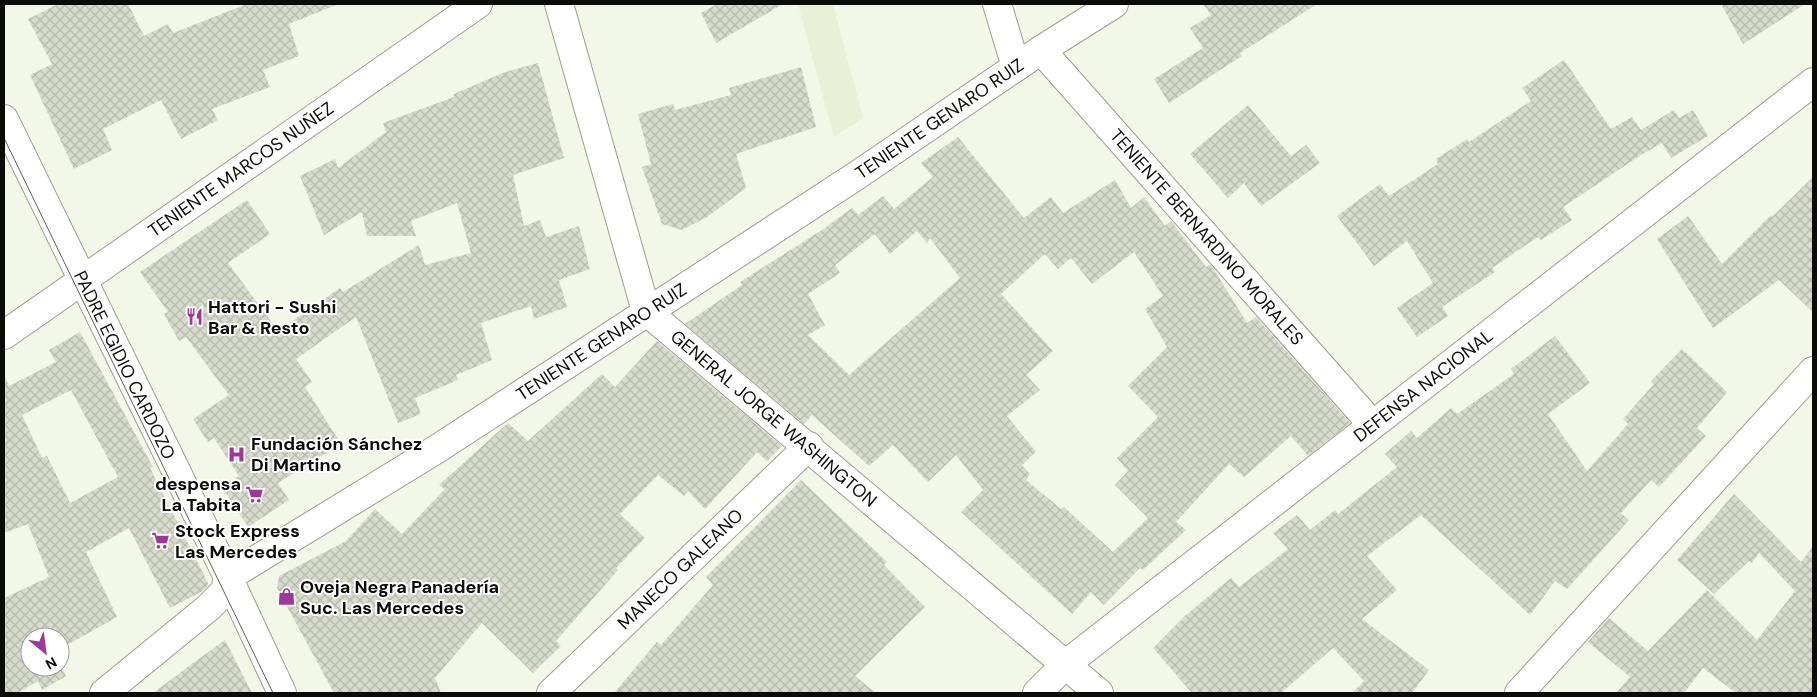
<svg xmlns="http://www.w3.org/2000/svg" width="1817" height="697" font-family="'DM Sans',sans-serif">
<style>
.built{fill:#e9f0d8}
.building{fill:url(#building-cross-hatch);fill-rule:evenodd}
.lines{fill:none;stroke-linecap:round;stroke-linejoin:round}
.minor-casing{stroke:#9a9f8f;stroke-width:30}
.minor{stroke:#fff;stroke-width:28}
.tram{stroke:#5c5e55;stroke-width:1}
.labels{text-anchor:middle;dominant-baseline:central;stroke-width:4;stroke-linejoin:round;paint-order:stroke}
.street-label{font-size:18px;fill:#0b0c07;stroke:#fff}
.poi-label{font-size:18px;font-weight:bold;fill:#0b0c07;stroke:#fff;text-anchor:start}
</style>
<defs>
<pattern id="building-cross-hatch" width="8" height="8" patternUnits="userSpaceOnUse" patternTransform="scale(1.25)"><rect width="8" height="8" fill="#d6dbcb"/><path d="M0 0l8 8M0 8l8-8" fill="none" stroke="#b6bbad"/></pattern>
</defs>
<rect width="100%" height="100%" fill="#f3f7e7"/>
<!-- built -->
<path class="built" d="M798,4h35l30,114 -29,19z"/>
<!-- building -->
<path class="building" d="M58,4h70l16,32 24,-12 5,9 74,-29 89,1 -47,19 10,32 -36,14 7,17 -58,22 6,11 -37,19 -20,-39 -58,29 9,21 -38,19 -44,-94 22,-11 -24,-45z
M717,4h66l-67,39 -15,-30z
M1203,4h114l-77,49 2,3 -73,47 -15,-24 49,-31 -13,-20 21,-13z
M1721,4h84l-62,40z
M1564,60l47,69 21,-12 9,13 33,-20 5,8 14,-8 15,26 -37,22 -9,-15 -21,12 -78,52 9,13 -31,20 -3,-3 -46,31 3,4 -53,35 6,9 -31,21 -20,-29 36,-25 -26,-42 -33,25 -37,-50 43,-32 9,12 49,-32 -2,-5 31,-20 2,3 62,-41 -9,-13z
M538,63l26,95 -51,17 11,51 16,-6 6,17 33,-11 11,43 -31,11 8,27 -33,12 -3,-13 -50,17 11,37 -36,15 2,5 -43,18 6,16 -23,9 -42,-106 -60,42 16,23 -7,5 36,57 -63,39 11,17 -41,27 -26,-40 17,-11 -25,-38 -6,4 -15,-23 36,-24 -43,-58 -7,4 -15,-27 4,-2 -28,-40 107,-72 23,34 -42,29 50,68 62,-43 3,4 76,-47 6,20 46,-12 -14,-50 -46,18 5,15h-49l-5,-24 -38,23 -24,-59 35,-17 3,9 48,-36 -3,-9 71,-26v-3l51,-22z
M801,67l15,60 -80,27 10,34 -39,29 -25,13 -20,-6 -20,-57 9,-3 -13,-50 35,-10 2,6 56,-15 -2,-7z
M1248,105l43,51 15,-11 14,18 -59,43 -17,-23 -16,15 -38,-44z
M958,137l66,81 27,-21 12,16 52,-33 16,28 13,-11 21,29 6,-5 35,46 4,-3 3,4 34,55 9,-6 94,106 -42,33 -17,-20 -47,41 -15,-13 -53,58 10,8 -43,40 -3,-2 -36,37 -13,-13 -19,22 -111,-102 22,-22 -27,-35 -28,27 -35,-37 -24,21 -57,-51 -8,9 -119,-100 57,-39 -2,-3 82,-52 30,-22 6,7 25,-19 11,13 39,-32 -12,-14zM917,231l10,12 3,-5 30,40 -111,97 -41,-40 17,-10 -17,-31 32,-21 -5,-8 40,-31 15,20zM1134,252l29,44 -18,13 22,38 -39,39 30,31 -41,41 11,13 -13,14 33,33 -35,34 -49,-45 -3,2 -35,-29 4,-6 -8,-9 14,-13 -29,-36 33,-26 -14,-15 27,-24 -52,-57 44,-40 13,15 13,-11 21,26z
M1813,177v135l-34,-32 -66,48 -56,-89 31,-23 34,48 49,-49 1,2z
M80,332l73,135 -3,1 59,117 -8,7 -31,16 -41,-80 -43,24 31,65 -57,32v-12h-30v30l30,-2 6,11 -24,14 -4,-9 -21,12h-13v-95l45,-21 -21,-53 -24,9v-159l5,12 47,-24 -7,-12zM71,390l47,87 -48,26 -23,-47 -5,2 -20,-43z
M1555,336l35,47 -42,31 39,57 41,-47 -5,-5 31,-35 -3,-3 31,-32 45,43 -30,36 9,8 -47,51 -8,-7 -30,33 8,7 -62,69 -12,-8 -25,34 -109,-100 -54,41 30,34 -35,29 67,51 -17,23h-60l12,-12 -31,-33 -52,45h-89l-39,-45 33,-33 45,-37 8,9 49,-38 -15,-16 24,-18 13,15 25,-20 3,4 59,-47 -12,-13 26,-23 6,7 34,-30 6,6 57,-40 -3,-5z
M657,341l125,105 -15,15 -10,-9 -52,57 -17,-18 -4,5 -26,-21 -38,39 25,24 -29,30 2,2 -62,71 5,5 -28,27 -51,-50 -47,55 6,15h-107l-57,-105 2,-12 67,-35 29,-32 27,25 43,-45 -6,-4 69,-62 20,18 74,-67 13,13z
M801,480l86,82 -3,3 41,42 -70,69 21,17h-262l43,-51 4,3 52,-60 -7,-8z
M1734,494l67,68 12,-16v147h-77l-33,-25 -19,25h-68l14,-16 -42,-35 21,-24 39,33 59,-61 50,50 38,-49 -36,-38 -7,10 -3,-2 -35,33 -37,-34z
M225,640l27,53h-99l36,-27z"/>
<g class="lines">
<defs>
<g id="minor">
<path id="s1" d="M559,4l87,307 453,382"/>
<path d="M997,4l19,63"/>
<path id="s2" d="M1041,50l331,374"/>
<path id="s3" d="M4,119l224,458 54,116"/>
<path id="s4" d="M4,335l474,-331"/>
<path id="s5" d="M104,693l104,-85 17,-17 3,-14 209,-128 419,-273 185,-126 73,-46"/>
<path id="s6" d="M551,693l258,-247"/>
<path id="s7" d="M1037,693l29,-29 747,-582"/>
<path d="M1519,693l294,-322"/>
</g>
</defs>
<!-- minor casing -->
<use href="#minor" class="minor-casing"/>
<!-- minor -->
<use href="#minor" class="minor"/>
<!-- tram -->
<path class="tram" d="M4,138l269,555"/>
</g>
<!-- icons -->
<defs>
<symbol id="restaurant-bare" viewBox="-9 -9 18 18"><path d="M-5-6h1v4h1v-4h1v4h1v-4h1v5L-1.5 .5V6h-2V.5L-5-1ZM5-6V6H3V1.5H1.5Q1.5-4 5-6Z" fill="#9f379a" stroke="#fff" stroke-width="2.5" paint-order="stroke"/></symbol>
<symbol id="hospital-bare" viewBox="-9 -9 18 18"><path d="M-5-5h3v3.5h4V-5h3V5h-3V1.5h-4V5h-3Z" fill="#9f379a" stroke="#fff" stroke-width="2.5" paint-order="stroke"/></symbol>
<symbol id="supermarket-bare" viewBox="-9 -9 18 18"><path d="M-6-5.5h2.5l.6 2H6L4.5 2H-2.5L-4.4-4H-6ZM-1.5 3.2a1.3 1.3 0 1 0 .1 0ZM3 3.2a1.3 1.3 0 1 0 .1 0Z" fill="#9f379a" stroke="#fff" stroke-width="2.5" paint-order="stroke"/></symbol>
<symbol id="shop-bare" viewBox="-9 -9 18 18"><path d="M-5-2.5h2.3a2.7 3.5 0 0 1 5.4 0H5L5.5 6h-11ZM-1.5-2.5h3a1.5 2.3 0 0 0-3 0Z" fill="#9f379a" stroke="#fff" stroke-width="2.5" paint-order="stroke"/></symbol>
</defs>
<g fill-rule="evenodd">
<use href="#restaurant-bare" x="182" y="304" width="25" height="25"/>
<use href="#hospital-bare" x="224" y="442" width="25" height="25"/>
<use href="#supermarket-bare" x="242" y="482" width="25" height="25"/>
<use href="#supermarket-bare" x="148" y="528" width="25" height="25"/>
<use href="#shop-bare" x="274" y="584" width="25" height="25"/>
</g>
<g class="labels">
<!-- street labels -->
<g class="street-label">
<text stroke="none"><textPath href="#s5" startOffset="1019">TENIENTE GENARO RUIZ</textPath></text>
<text stroke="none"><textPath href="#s4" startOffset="289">TENIENTE MARCOS NUÑEZ</textPath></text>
<text stroke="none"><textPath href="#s2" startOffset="250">TENIENTE BERNARDINO MORALES</textPath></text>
<text stroke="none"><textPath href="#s5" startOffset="614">TENIENTE GENARO RUIZ</textPath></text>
<text stroke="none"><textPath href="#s3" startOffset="274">PADRE EGIDIO CARDOZO</textPath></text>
<text stroke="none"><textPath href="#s7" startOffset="494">DEFENSA NACIONAL</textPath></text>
<text stroke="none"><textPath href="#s1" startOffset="486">GENERAL JORGE WASHINGTON</textPath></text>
<text stroke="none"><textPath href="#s6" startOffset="179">MANECO GALEANO</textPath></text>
</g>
<!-- poi labels -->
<g class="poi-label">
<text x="208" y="307">Hattori - Sushi<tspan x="208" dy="21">Bar &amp; Resto</tspan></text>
<text x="251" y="444">Fundación Sánchez<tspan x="251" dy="21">Di Martino</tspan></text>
<text x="241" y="484" text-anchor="end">despensa<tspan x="241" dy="21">La Tabita</tspan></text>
<text x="175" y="531">Stock Express<tspan x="175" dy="21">Las Mercedes</tspan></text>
<text x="300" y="587">Oveja Negra Panadería<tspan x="300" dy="21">Suc. Las Mercedes</tspan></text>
</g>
</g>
<!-- border -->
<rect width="1817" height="697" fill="none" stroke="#0b0c07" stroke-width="10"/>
<!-- north arrow -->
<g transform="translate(45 652) rotate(151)"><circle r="24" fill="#ffffff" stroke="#9d9e9c"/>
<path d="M0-4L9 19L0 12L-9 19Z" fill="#9f379a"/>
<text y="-8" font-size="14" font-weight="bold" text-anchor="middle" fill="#0b0c07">N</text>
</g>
</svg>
